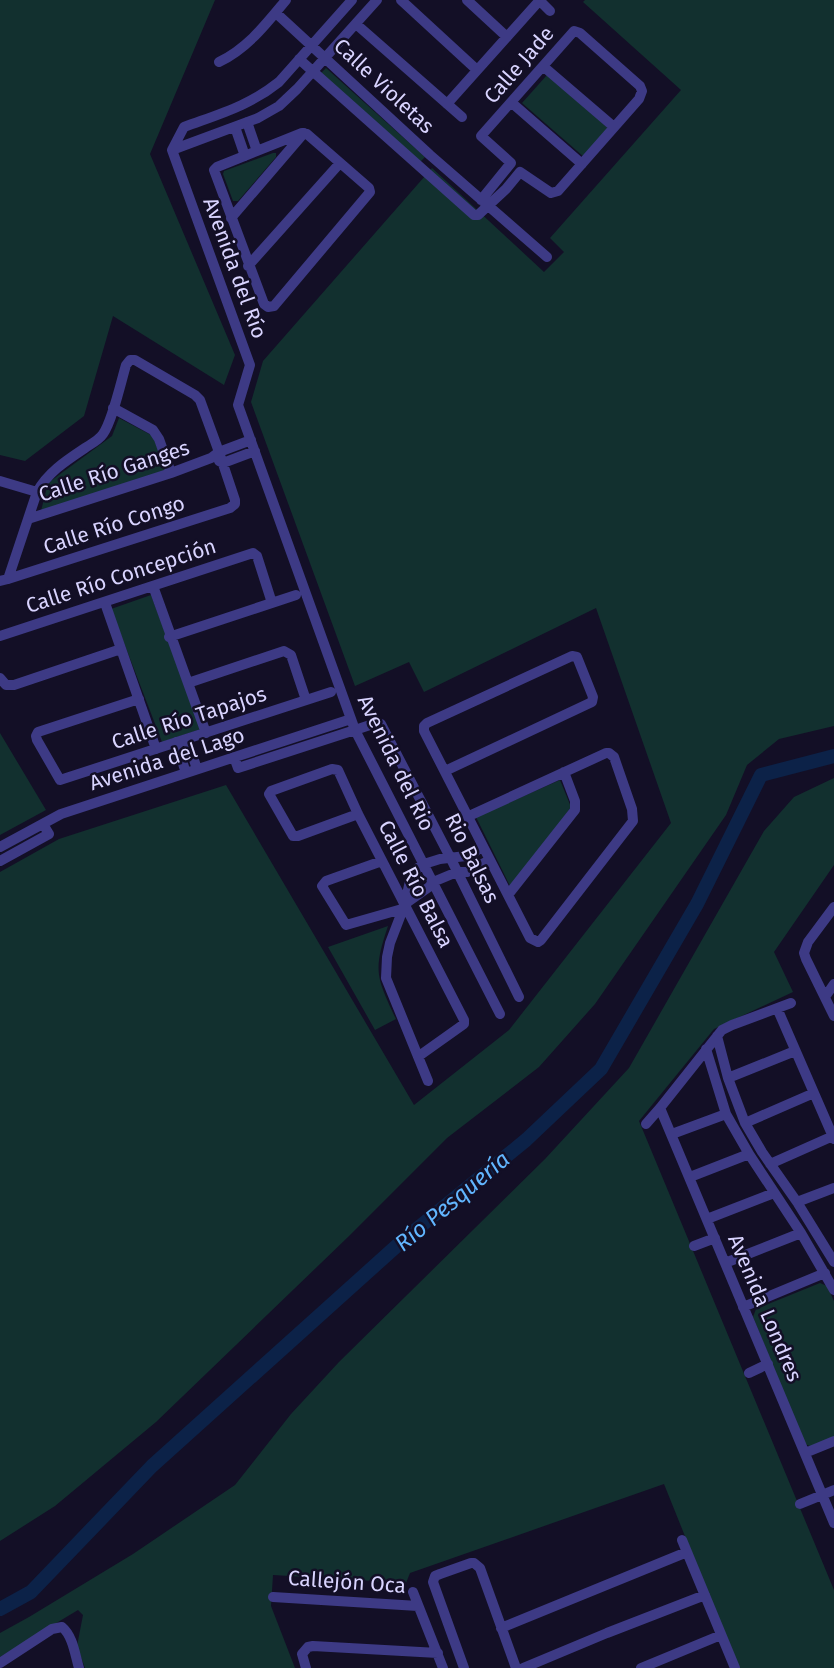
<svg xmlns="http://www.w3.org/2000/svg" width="834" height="1668" font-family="'Fira Sans',sans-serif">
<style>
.green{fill:#12302f}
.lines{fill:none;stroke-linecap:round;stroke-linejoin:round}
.river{stroke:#0c2248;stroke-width:14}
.minor{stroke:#3d3a85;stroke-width:10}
.labels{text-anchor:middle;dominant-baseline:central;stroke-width:5;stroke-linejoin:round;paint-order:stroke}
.street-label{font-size:21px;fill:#d9d4ff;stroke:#130f26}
.water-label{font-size:23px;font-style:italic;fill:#62b6ff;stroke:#130f26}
</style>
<rect width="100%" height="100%" fill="#130f26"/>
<!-- green -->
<path class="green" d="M0,0h215l-65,154 85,201 -11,30 -111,-69 -29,100 -59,45 -25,-6z
M585,0h249v726l-55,13 -32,26 -21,50 -131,189 -56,63 -92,71 -99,99 -192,185 -101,84 -55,35v-669l59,-33 167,-54 188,320 95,-75 162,-207 -75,-215 -172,84 -15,-30 -54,24 -104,-284 12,-41 169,-193 112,104 20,-20 -14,-14 131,-148 -98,-88z
M326,68l99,89 -6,6 -99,-89z
M547,75l62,54 -25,28 -62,-54z
M273,153h3v4l-38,44h-5l-10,-27 1,-3z
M119,418l34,18 13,35 -125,40 7,-28 64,-47z
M151,595l50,134 -39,13 -51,-133z
M0,733l46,77 -46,25z
M834,778v87l-60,87 19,40 -79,37 -75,92 195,469v78h-96l-74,-184 -254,89 -4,10 -133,-8 -2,31 24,62h-210l-8,-22 6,-31 -5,-5 -78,47v-24l29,-16 104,-63 102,-69 56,-71 48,-52 206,-203 84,-91 135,-237 30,-34z
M560,780l11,27 -60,81 -35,-71z
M388,926c-15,45 -12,50 8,93l-21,11 -47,-83z
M820,1283l7,3 7,15v137l-22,9 -7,-3 -52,-127 3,-8z"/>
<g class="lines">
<!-- river -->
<path class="river" d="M0,1609l31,-17 121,-126 249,-224 125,-102 75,-71 96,-165 64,-129 73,-19"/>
<!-- minor -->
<path class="minor" d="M401,0l76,70
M467,0l40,37
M539,0l11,11
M276,13l154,142 117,102
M356,24l106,93
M299,59l175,156h4l28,-26 14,-17 31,21 7,-2 81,-92 3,-8 -2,-5 -60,-53 -6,-2 -93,105 30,27 -30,37
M219,62c29,-14 47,-38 67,-62
M544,67l70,60
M512,103l70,61
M447,104l93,-104
M247,122l10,29
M235,127l10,29
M302,133l5,1 62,54 1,4 -96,114 -6,1 -4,-3 -50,-134 3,-3z
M172,150l78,215 -12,40 117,325 145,284
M172,150l86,-32 21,-12 18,-17 80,-89
M172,150l12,-23c35,-13 65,-21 95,-45l73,-82
M231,218l73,-85
M248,266l92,-103
M113,408l40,22 6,9 12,34
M219,461l4,2 32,-12
M0,481l37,11
M28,519l143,-46 40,-15 8,-6 32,-12
M0,581l8,-2 222,-71 5,-4v-4l-16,-48 -19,-52 -5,-5 -60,-35h-5l-4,5c-5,17 -14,57 -23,69 -4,6 -12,10 -18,14 -18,12 -37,24 -48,44l-29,87
M153,586l53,147
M105,603l51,146
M0,636l253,-83 4,3 15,47
M169,637l127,-42
M0,678l6,7h8l107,-36
M188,683l96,-32 7,4 15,45
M139,699l-101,33 -2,4 1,4 23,40 271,-88
M187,739l10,30
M176,742l10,31
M234,757l4,11 117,-38 21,-7 5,1 70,135 68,138
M445,771l147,-69 1,-5 -16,-40 -5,-1 -145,67 -3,3v5l106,207 8,4 3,-2 92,-119 -1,-12 -18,-52 -5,-4h-3l-137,63
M358,814l-60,22h-5l-24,-42 2,-3 61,-22 6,1 20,44 106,206v4l-45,32
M0,847l61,-33 290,-95
M0,861l49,-27 -6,-10
M382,861l-56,20 -4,5 24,39 56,-16
M508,895l67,-85v-9l-11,-29
M405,904l24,-17 4,-5 24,-10h10l23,-12
M834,907l-26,35 -4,11 2,6 28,57
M825,997l9,-13
M777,1008l57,131
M717,1036l11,42 17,45 17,29 35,50 37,60
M706,1049l20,65 23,40 52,79 33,57
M728,1078l67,-27
M428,1081l-42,-103 1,-21 3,-14 15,-39 6,-28 7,-8 6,-4 16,-5 26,-3 8,-3 8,-8
M660,1108l174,415
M745,1123l69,-30
M646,1124l14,-16 62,-78 10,-5 59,-22
M672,1134l54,-20
M770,1164l63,-28
M690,1177l59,-23
M797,1202l37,-14
M707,1219l67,-26
M694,1246l21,-8
M725,1263l76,-30
M743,1307l82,-34
M749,1373l19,-9
M805,1453l29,-12
M800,1504l34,-14
M682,1540l53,128
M413,1592l30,76
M273,1597l145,9
M501,1628l186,-76
M0,1663l52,-34 10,-2c11,9 13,28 17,41
M306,1668l-4,-14 6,-7 5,-1 125,7
M464,1668l-31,-86 2,-6 5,-2 31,-11h3l6,5 36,100
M523,1668l84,-35 98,-38
M641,1668l80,-33"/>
</g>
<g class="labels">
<!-- street labels -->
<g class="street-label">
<text transform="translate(519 65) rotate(-49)">Calle Jade</text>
<text transform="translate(384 86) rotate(43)">Calle Violetas</text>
<text transform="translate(235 268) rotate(70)">Avenida del Río</text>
<text transform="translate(114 471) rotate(-18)">Calle Río Ganges</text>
<text transform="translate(114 525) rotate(-18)">Calle Río Congo</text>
<text transform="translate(121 576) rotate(-18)">Calle Río Concepción</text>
<text transform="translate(189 718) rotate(-18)">Calle Río Tapajos</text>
<text transform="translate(167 759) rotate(-18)">Avenida del Lago</text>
<text transform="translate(396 763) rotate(64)">Avenida del Rio</text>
<text transform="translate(472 858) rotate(64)">Rio Balsas</text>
<text transform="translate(416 884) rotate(63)">Calle Río Balsa</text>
<text transform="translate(765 1308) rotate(67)">Avenida Londres</text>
<text transform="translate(347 1582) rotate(4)">Callejón Oca</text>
</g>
<!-- water labels -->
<g class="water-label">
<text transform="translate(452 1201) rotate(-40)">Río Pesquería</text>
</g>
</g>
</svg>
